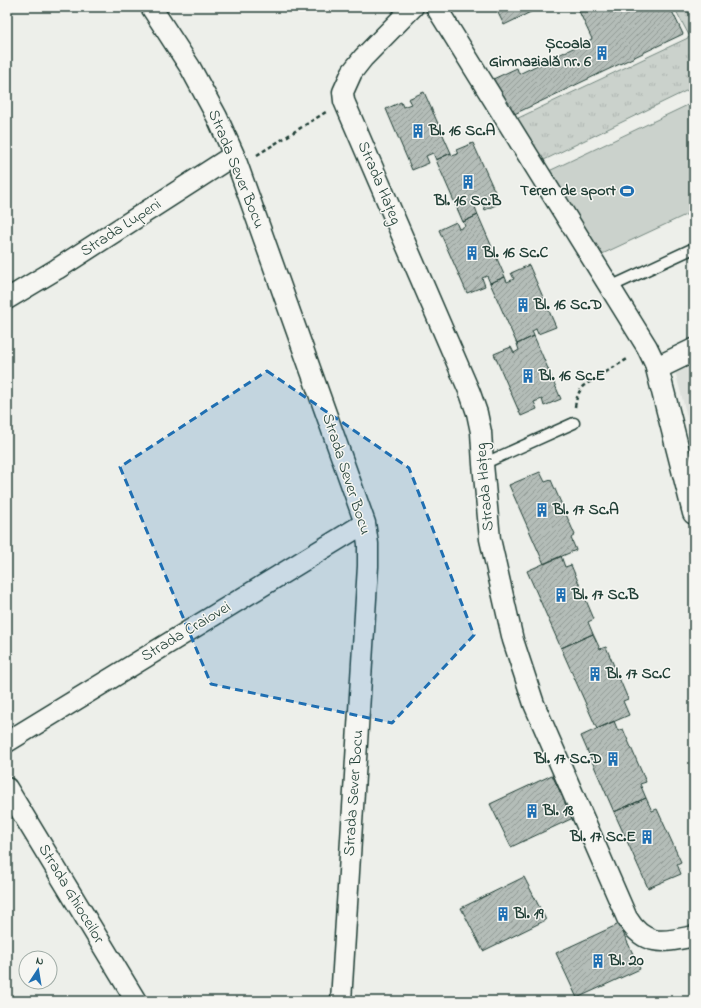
<svg xmlns="http://www.w3.org/2000/svg" width="701" height="1008" font-family="'Indie Flower',sans-serif">
<style>
.built{fill:#dce0db}
.grass{fill:url(#grass-tufts);stroke:#758880}
.garden{fill:#cbd2cc;stroke:#758880}
.building{fill:url(#building-hatch);stroke:#1f3d34}
.lines{fill:none;stroke-linecap:round;stroke-linejoin:round}
.service-casing{stroke:#1f3d34;stroke-width:13}
.minor-casing{stroke:#1f3d34;stroke-width:23}
.tertiary-casing{stroke:#1f3d34;stroke-width:25}
.path{stroke:#1f3d34;stroke-width:2.5;stroke-dasharray:4 3;stroke-linecap:butt}
.service{stroke:#f6f6f2;stroke-width:10}
.minor{stroke:#f6f6f2;stroke-width:20}
.tertiary{stroke:#f6f6f2;stroke-width:22}
.marked{fill:#1f6fb2;fill-opacity:0.2;stroke:#1f6fb2;stroke-width:3;stroke-dasharray:8 5;stroke-linejoin:round}
.labels{text-anchor:middle;dominant-baseline:central;stroke-width:3;stroke-linejoin:round;paint-order:stroke}
.poi-label{font-size:16px;font-weight:bold;fill:#1f3d34;stroke:#f6f6f2;text-anchor:start}
.street-label{font-size:16px;fill:#1f3d34;stroke:#f6f6f2}
</style>
<defs>
<pattern id="grass-tufts" width="24" height="20" patternUnits="userSpaceOnUse"><rect width="24" height="20" fill="#cbd2cc"/><path d="M3 7l-1-3M5 7V3M7 7l1-3M15 17l-1-3M17 17v-4M19 17l1-3" fill="none" stroke="#aeb5b0"/></pattern>
<pattern id="building-hatch" width="6" height="6" patternUnits="userSpaceOnUse"><rect width="6" height="6" fill="#b4bdb8"/><path d="M-1 1l2-2M0 6l6-6M5 7l2-2" fill="none" stroke="#929b96"/></pattern>
</defs>
<rect width="100%" height="100%" fill="#edefea"/>
<filter id="ink" filterUnits="userSpaceOnUse"><feTurbulence type="fractalNoise" baseFrequency=".025" numOctaves="2"/><feDisplacementMap in="SourceGraphic" scale="8" xChannelSelector="R" yChannelSelector="G"/><feConvolveMatrix kernelMatrix="1 2 1 2 8 2 1 2 1" color-interpolation-filters="sRGB"/></filter>
<g filter="url(#ink)">
<!-- built -->
<path class="built" d="M694,361v82l-19,-72z"/>
<!-- grass -->
<path class="grass" d="M674,7h20v80l-152,74 -28,-41 176,-83z"/>
<!-- garden -->
<path class="garden" d="M694,102v109l-94,44 -53,-83z"/>
<!-- building -->
<path class="building" d="M495,7h46l-37,18z
M577,7h60l2,2 5,-2h26l13,27 -175,83 -17,-37 26,-12 2,6 73,-35z
M424,92l27,61 -15,7 -3,-7 -7,3 3,7 -17,7 -26,-61 15,-7 2,5 8,-3 -3,-5z
M473,143l27,60 -15,7 -2,-6 -8,3 3,8 -15,7 -27,-62 15,-7 1,3 6,-2 -2,-4z
M478,215l27,62 -15,6 -3,-7 -5,2 3,8 -18,7 -28,-63 17,-8 3,7 6,-3 -2,-4z
M529,265l27,62 -18,7 -2,-5 -4,2 2,5 -17,8 -27,-61 15,-6 2,5 7,-3 -3,-6z
M534,336l27,63 -17,7 -2,-7 -8,3 3,7 -16,7 -27,-62 17,-7 3,6 5,-3 -2,-6z
M540,472l5,10 6,-2 24,55 -4,3 5,12 -32,14 -35,-79z
M561,556l4,11 6,-2 23,54 -6,3 5,12 -32,14 -34,-77z
M593,634l7,15 6,-2 22,52 -5,2 6,14 -32,14 -36,-81z
M614,721l4,10 5,-2 23,53 -6,2 6,14 -32,14 -33,-76z
M552,775l21,43 -62,29 -21,-43z
M646,798l6,13 5,-2 24,53 -4,2 4,10 -33,14 -34,-76z
M524,877l22,43 -63,31 -22,-43z
M619,924l21,45 -63,29 -21,-45z"/>
<g class="lines">
<defs>
<path id="service" d="M610,287l84,-39
M483,464l91,-41"/>
<path id="minor" d="M151,7l39,60 27,50 17,38 131,368 3,21v22l-27,435
M413,7l-50,51 -11,14 -9,20 1,9 126,292 7,20 4,19 2,32 7,75 23,101 21,64 93,214c18,30 38,24 67,18
M436,7l211,340 10,21
M7,299l50,-30 177,-114
M7,742l358,-219
M7,788l129,213"/>
<path id="tertiary" d="M694,350l-37,18 37,145"/>
</defs>
<!-- service casing -->
<use href="#service" class="service-casing"/>
<!-- minor casing -->
<use href="#minor" class="minor-casing"/>
<!-- tertiary casing -->
<use href="#tertiary" class="tertiary-casing"/>
<!-- path -->
<path class="path" d="M257,155l69,-43
M575,407c1,-8 3,-14 8,-21l46,-28"/>
<!-- service -->
<use href="#service" class="service"/>
<!-- minor -->
<use href="#minor" class="minor"/>
<!-- tertiary -->
<use href="#tertiary" class="tertiary"/>
</g>
</g>
<!-- marked area -->
<path class="marked" d="M267,371l142,97 65,167 -82,88 -181,-39 -91,-217z"/>
<!-- icons -->
<defs>
<symbol id="building-bare" viewBox="-9 -9 18 18"><path d="M-4-6H4V6H1V3H-1V6H-4ZM-2.5-4.3h1.7v1.8h-1.7ZM.8-4.3h1.7v1.8H.8ZM-2.5-1h1.7V.8h-1.7ZM.8-1h1.7V.8H.8Z" fill="#1f6fb2" stroke="#f6f6f2" stroke-width="2.5" paint-order="stroke"/></symbol>
<symbol id="stadium-bare" viewBox="-9 -9 18 18"><path d="M0-5a6.5 5 0 1 0 0 10a6.5 5 0 1 0 0-10ZM-3.5-1.8h7v3.6h-7Z" fill="#1f6fb2" stroke="#f6f6f2" stroke-width="2.5" paint-order="stroke"/></symbol>
</defs>
<g fill-rule="evenodd">
<use href="#building-bare" x="592" y="43" width="20" height="20"/>
<use href="#building-bare" x="408" y="121" width="20" height="20"/>
<use href="#building-bare" x="458" y="172" width="20" height="20"/>
<use href="#stadium-bare" x="617" y="181" width="20" height="20"/>
<use href="#building-bare" x="462" y="243" width="20" height="20"/>
<use href="#building-bare" x="513" y="295" width="20" height="20"/>
<use href="#building-bare" x="518" y="366" width="20" height="20"/>
<use href="#building-bare" x="532" y="500" width="20" height="20"/>
<use href="#building-bare" x="551" y="585" width="20" height="20"/>
<use href="#building-bare" x="585" y="664" width="20" height="20"/>
<use href="#building-bare" x="603" y="749" width="20" height="20"/>
<use href="#building-bare" x="522" y="801" width="20" height="20"/>
<use href="#building-bare" x="637" y="827" width="20" height="20"/>
<use href="#building-bare" x="493" y="904" width="20" height="20"/>
<use href="#building-bare" x="588" y="951" width="20" height="20"/>
</g>
<g class="labels">
<!-- poi labels -->
<g class="poi-label">
<text x="591" y="44" text-anchor="end">Școala<tspan x="591" dy="18">Gimnazială nr. 6</tspan></text>
<text x="429" y="131">Bl. 16 Sc.A</text>
<text x="616" y="191" text-anchor="end">Teren de sport</text>
<text x="468" y="201" text-anchor="middle">Bl. 16 Sc.B</text>
<text x="483" y="253">Bl. 16 Sc.C</text>
<text x="534" y="305">Bl. 16 Sc.D</text>
<text x="539" y="376">Bl. 16 Sc.E</text>
<text x="553" y="510">Bl. 17 Sc.A</text>
<text x="572" y="595">Bl. 17 Sc.B</text>
<text x="606" y="674">Bl. 17 Sc.C</text>
<text x="602" y="759" text-anchor="end">Bl. 17 Sc.D</text>
<text x="543" y="811">Bl. 18</text>
<text x="636" y="837" text-anchor="end">Bl. 17 Sc.E</text>
<text x="514" y="914">Bl. 19</text>
<text x="609" y="961">Bl. 20</text>
</g>
<!-- street labels -->
<g class="street-label">
<text transform="translate(236 169) rotate(68)">Strada Sever Bocu</text>
<text transform="translate(379 183) rotate(67)">Strada Hațeg</text>
<text transform="translate(121 228) rotate(-33)">Strada Lupeni</text>
<text transform="translate(346 474) rotate(72)">Strada Sever Bocu</text>
<text transform="translate(485 487) rotate(-95)">Strada Hațeg</text>
<text transform="translate(186 632) rotate(-31)">Strada Craiovei</text>
<text transform="translate(354 793) rotate(-86)">Strada Sever Bocu</text>
<text transform="translate(71 894) rotate(59)">Strada Ghioceilor</text>
</g>
</g>
<!-- margin -->
<rect width="701" height="1008" fill="none" stroke="#f6f6f2" stroke-width="24"/>
<rect x="12" y="12" width="677" height="984" fill="none" stroke="#1f3d34" stroke-width="1.5" filter="url(#ink)"/>
<!-- north arrow -->
<g transform="translate(38 970) rotate(12)"><circle r="19" fill="#f6f6f2" stroke="#a0aca6"/>
<path d="M0-3L7 15L0 10L-7 15Z" fill="#1f6fb2"/>
<text y="-6" font-size="11" font-weight="bold" text-anchor="middle" fill="#1f3d34">N</text>
</g>
</svg>
